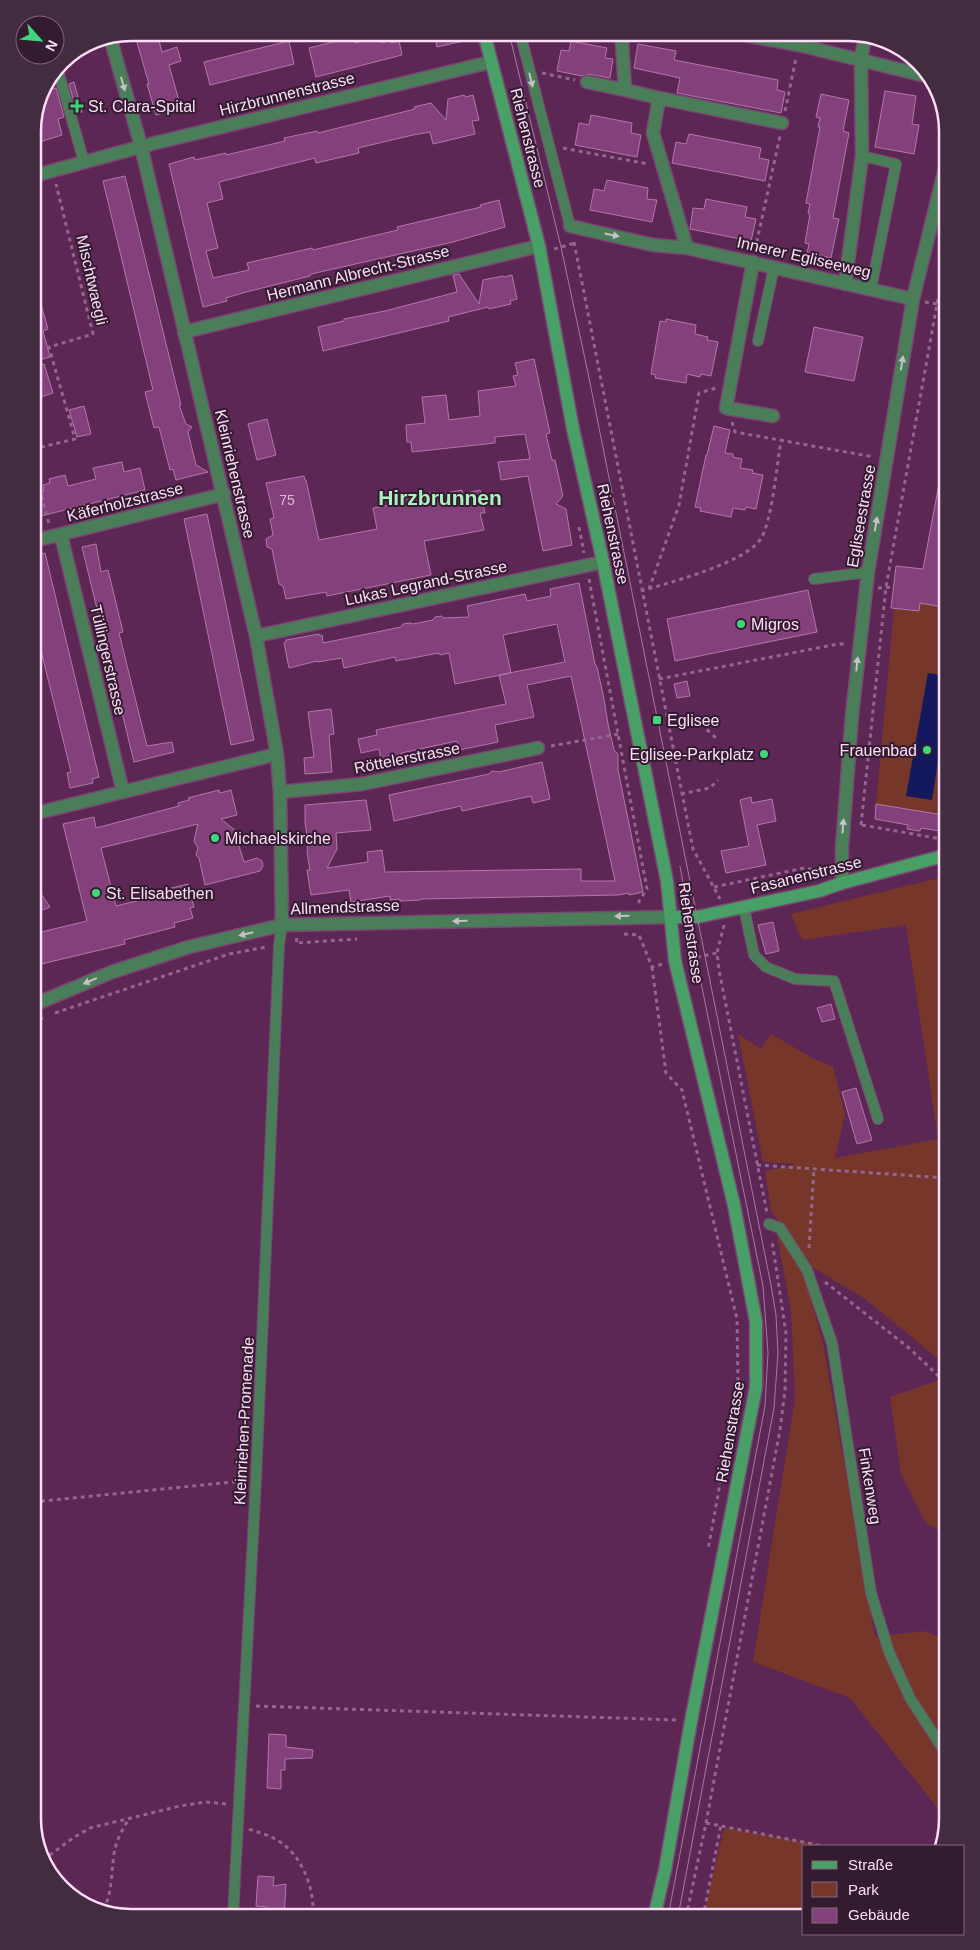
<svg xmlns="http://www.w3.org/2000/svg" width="980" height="1950" font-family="Helvetica,sans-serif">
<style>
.green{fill:#76362a}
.water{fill:#14185d}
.building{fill:#83407a;stroke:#b477aa}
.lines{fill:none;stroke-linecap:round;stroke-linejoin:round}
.service-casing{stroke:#794772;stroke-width:12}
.minor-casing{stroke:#794772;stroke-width:15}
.secondary-casing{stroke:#794772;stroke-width:15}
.path{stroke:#94668e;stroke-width:3;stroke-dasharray:4 4;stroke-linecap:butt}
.service{stroke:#497e59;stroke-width:10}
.minor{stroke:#497e59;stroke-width:12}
.secondary{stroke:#48a066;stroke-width:12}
.tram{stroke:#a5799f;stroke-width:1}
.oneway{fill:#c8c0c8}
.poi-dot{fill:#40d77c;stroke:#331b30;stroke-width:2}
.labels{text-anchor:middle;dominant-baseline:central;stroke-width:4;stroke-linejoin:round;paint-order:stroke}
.number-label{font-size:14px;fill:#dfb6d8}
.street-label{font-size:16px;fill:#feddf8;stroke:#331b30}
.poi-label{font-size:16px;fill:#feddf8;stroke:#331b30;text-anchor:start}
.district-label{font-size:21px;font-weight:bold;fill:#acf2bf;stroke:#331b30}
.rim{fill:none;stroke:#feddf8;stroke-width:2.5}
</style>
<rect width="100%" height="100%" fill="#5c2655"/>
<!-- green -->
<path class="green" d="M920,603l27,5v224l-7,-1 3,-16 -67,-11 18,-196 25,3z
M947,876v490l-82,-67 -53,-32 -41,-56 -6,-40 32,-7 -34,-2 -25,-128 23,15 10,-15 45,26 17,6 12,48 -10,44 103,-19 -32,-214 -104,15 -11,-26z
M776,1230l27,42 20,71 52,294 50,-6 22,10v179l-97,-122 -97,-36 42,-264 -4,-87z
M947,1377v159l-22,-14 -24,-48 -11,-77z
M724,1828l104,18h-24v71h-101z"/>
<!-- water -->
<path class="water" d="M928,673l19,3v28l-15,96 -26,-4z"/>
<!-- building -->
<path class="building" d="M157,33l5,19 15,-5 4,14 -12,4 12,43 -25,7 -9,-31h2l-13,-45z
M434,33h42l1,5 -40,9z
M353,37l2,6 24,-6 2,6 10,-3v3l8,-2 3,14 -86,22 -7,-29z
M289,41l5,23 -84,21 -6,-23z
M571,41l36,7 -2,10 8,1 -3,19 -21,-4 -7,2 -25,-5 4,-21 8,1z
M638,44l38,7 -2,9 104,20 -1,10 8,2 -4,21 -104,-20 3,-15 -46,-10z
M49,78l3,11 4,-1 8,29 -6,2 4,16 -29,9v-19l10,-37z
M74,82l8,30 -5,1 -8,-29z
M885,91l31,5 -4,28 7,1 -5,29 -39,-7z
M821,94l28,6 -6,31 6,2 -16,85 6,1 -8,39 -24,-5 2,-9 -4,-1 5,-29 -2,-1 2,-9 -4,-1 14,-76h-2l2,-9 -4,-1z
M464,95l2,2 7,-2 6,25 -7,1 3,13 -42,10 -3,-12 -17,3 -55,13 1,5 -43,10 -1,-5 -96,24 4,17 -16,4 11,45 -12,3 7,27 36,-8 -2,-7 65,-15 1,2 85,-20 -1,-3 84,-20 -1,-2 19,-5 6,27 -52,15 -142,32 -1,2 -64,16 -20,6 1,3 -24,6 -34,-143 25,-7 1,3 31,-7v2l59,-14 -1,-3 33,-7 1,2 97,-24 -1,-2 17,-4 15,17 2,-21z
M591,115l41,8 -1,10 10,2 -4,22 -62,-12 4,-22 10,2z
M689,134l72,14 -2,10 10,2 -4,21 -93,-18 4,-21 10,2z
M125,176l56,229h-2l7,19 6,3 -4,5 8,33 12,7 -32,8 -3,-11 -3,1 -11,-43 -5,1 -9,-36 8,-2 -50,-209z
M607,180l41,8 -1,11 10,1 -5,22 -62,-12 4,-21 10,2z
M706,199l41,8 -2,10 11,2 -5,22 -61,-12 3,-21 11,1z
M459,274l20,30 4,-24 20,-4 1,1 8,-2 5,24 -7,2 1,3 -22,5 -1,-2 -40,10 1,4 -126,30 -5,-24 26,-6v-2l41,-8 72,-19 -4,-17z
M36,287l12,42 -5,2 7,26 -14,4 -3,-10v-63z
M666,319l30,6 -1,9 13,3 -1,3 11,2 -7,34 -10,-2 -1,3 -13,-3 -1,9 -31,-5 1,-3 -5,-1 9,-53 6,1z
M814,327l49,10 -9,44 -49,-9z
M534,359l16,74 -4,1 6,26h3l8,36 -7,8 10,5 6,36 -29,6 -15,-75 -27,4 -3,-18 32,-3 -5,-25 -30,3v6l-83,9 -1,-10h-4l-1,-17 19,-2 -3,-26 24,-2 3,25 31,-4 -2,-25 38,-5 -3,-10 5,-1 -3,-12z
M44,364l9,29 -15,5 -2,-7 -3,1v-25z
M84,406l7,28 -14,3 -8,-27z
M267,419l9,36 -19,5 -9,-36z
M714,426l16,4 -5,23 8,1v3l9,2 -2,9 13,2 -1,3 11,2 -7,34 -10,-2 -1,3 -12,-2 -2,9 -31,-6 1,-3 -6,-1 11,-52h1z
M122,462l2,10 16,-4 5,22 -112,28v-23l11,-4 -1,-6 7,-2 -1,-4 16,-4 3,11 28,-7 -3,-11z
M941,473l7,1v134l-28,-5 -1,8 -28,-3 5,-42 27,3z
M304,476l1,4h1l13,60 58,-11 -4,-21 17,-3v-4l45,-9 1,3 26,-5 1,4 17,-4 5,23h-5l4,17 -60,11 7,34 -104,21 -1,-4 -40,7 -3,-13 -4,-2 -7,-35 -5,-2 -1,-8 7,-4 -3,-16 4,-1 -8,-35z
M207,514l47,226 -23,5 -47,-226z
M96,544l5,28 7,-2 15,62 -4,1 28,113 25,-4 2,10 -40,10 -52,-215z
M45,553l54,224 -7,2 1,4 -23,5 -3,-15 4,-1 -38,-154v-62z
M579,583l16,81 2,3 7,32 4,25 6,26 4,4v16l25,122 -14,3v-2l-11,2 -198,4v1l-20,1v-2l-10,1v-4l-39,6 -2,-12 -38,5 -4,-25h3l-3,-18 1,-10 -3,-19v-18l61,-5 5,30 -35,3 1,16 -10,19 41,-6 -1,-10 15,-2 3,22 196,-3v12h34l-44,-205 -44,9 7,32 -39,8 3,17 -39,8 -2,-9 -56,12 2,7 -21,5 -3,-16 -18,4 -3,-14 19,-4 -1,-5 130,-26 -7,-29 66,-13 -8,-38 -54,11 8,38 -56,11 -6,-31 -9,2 -1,-2 -43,8 -1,-4 -51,11 -2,-10 -25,4v-1l-28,7 -5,-25 2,-1v-2l33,-6 1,2 2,-1 1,8 78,-16 2,-3 7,-1 3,1 20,-4 2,-3 6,-1 3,2 25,-1 -2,-11 58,-12 2,7 24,-5 -1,-7z
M808,590l9,42 -142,29 -8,-42z
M687,681l3,15 -13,2 -3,-14z
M331,709l3,25 -5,1 3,37 -27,2 -1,-16 10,-1 -6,-45z
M542,762l8,37 -17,4 -2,-7 -69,15 -1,-5 -67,15 -5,-26 100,-21 3,-3 7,1z
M219,790l1,3 11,-3 6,25 -16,4 15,12 -1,9 3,3 6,19 13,-4 5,3 1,5 -3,5 -55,14 -6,-27 -3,-3 2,-7 -4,-7 4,-17 -97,24 15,58 40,-10 -1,-4 33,-8 6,23 -4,1 3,10 -19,5 1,4 -51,13 1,4 -92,22v-32l54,-13 -24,-97 31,-7 2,11 83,-22 -1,-3 11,-3 -1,-2z
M751,797l1,6 20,-4 4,22 -19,4 9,40 -40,8 -5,-22 28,-5 -9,-46z
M876,804l67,11 -3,16 -19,-3 -1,3 -13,-2 1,-4 -33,-6z
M33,882l17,25 -17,7z
M773,922l6,29 -13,3 -8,-29z
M831,1004l4,15 -13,3 -5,-14z
M856,1088l16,52 -15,4 -15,-52z
M269,1734l17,1v12l27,3 -1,8 -27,1v11h-4v19l-14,-1z
M258,1876l16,1 -1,9 13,-2 -2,33h-13v-5h-5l1,-5 -11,-1z"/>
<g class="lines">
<defs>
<path id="service" d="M520,33l50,193
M71,55l-14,12 27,95
M862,156l34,8 -25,125
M758,341l16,-74
M814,579l54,-7
M744,908l10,47 12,12 29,12 39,2 44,138
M769,1224l11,4 27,42 25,73 39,250 18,59 21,46 37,57
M233,1917l23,-438 23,-534 3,-20"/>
<path id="minor" d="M619,33l3,9 3,48 34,8
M733,33l66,12 127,31
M110,37l31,109 115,490 21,118 3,38 2,133
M587,82l38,8
M33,176l118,-32 340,-82
M570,226l83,19 34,3 226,51
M687,248l-34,-115 6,-35 123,25
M753,262l-27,146 47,8
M845,284l17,-128 -1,-97 4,-23
M184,332l355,-86
M61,535l62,257
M33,541l191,-47
M256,636l347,-74
M280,792l82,-8 176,-36
M33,814l244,-60
M842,883v-35l10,-133 16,-143 45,-273 34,-139
M33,1005l79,-33 77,-25 93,-22 389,-8"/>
<path id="secondary" d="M484,33l55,213 34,183 30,133 64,319 8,80 59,244 22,117v65l-65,334 -26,149 -11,47
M671,917h26l122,-26 23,-8 105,-28"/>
</defs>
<!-- service casing -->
<use href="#service" class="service-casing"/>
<!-- minor casing -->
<use href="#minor" class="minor-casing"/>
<!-- secondary casing -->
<use href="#secondary" class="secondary-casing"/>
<!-- path -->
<path class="path" d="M542,73l33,7
M785,111l11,-53
M563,148l85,16
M574,242l119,607 27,50
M554,249l21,-6
M755,250l25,-114
M925,302l12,2
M732,422l3,10 139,25
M33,449l42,-10 -26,-92 44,-13 -37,-150
M33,465l16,59
M579,527l5,26
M589,579l58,310 -8,12v4
M878,588l16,-1
M649,589l30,-84 20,-112 17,-5
M641,591c30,-9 101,-27 119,-51 12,-17 17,-77 21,-100
M659,679l179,-35h8
M666,715c13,-2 23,6 36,4 1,7 9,16 15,19
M551,746l68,-12
M681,794l29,-6 8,-8
M861,825l25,-238 51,-283 10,-46
M862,825l85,15
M714,887l90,-19 25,4
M724,925l-7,28 2,17 48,243
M624,934l15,1 13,32 11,-3
M297,938l-1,5 61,-4
M689,959l28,-6
M652,967l14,106 16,17 55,229 1,65 -30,166
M55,1013l174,-59 37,-7
M33,1023l10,-5
M757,1165l190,13
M809,1248l5,-79
M825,1282l84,66 38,36
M33,1502l210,-21
M256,1706l421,14
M706,1823l117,23
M249,1829c9,4 19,5 26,10 27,14 40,50 38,78
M43,1860l30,-22 17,-10 90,-22 26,-4 21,2
M102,1909c11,-9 9,-45 13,-60 2,-10 8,-20 13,-29
M686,1917l20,-94 74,-393 5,-40 1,-57 -14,-92
M703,1917l18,-92"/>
<!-- service -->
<use href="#service" class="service"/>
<!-- minor -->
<use href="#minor" class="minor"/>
<!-- secondary -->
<use href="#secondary" class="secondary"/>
<!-- tram -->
<path class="tram" d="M509,33l52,214 27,126 183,912 5,30 2,38 -4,55 -96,509
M668,1917l97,-511 3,-53 -5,-67 -67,-328 -16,-92"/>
</g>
<!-- one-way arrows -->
<defs><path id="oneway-solid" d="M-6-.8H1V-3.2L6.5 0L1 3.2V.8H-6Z" transform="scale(1.25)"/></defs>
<g class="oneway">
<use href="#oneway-solid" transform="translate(531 80) rotate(76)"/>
<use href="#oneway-solid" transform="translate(123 84) rotate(74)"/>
<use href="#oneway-solid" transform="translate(612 235) rotate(11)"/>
<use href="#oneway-solid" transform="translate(902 363) rotate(-81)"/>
<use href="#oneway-solid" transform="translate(876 524) rotate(-80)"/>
<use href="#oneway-solid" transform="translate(857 664) rotate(-84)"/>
<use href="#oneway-solid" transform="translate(843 826) rotate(-86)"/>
<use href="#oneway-solid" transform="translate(622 916) rotate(179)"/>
<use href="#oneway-solid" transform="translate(460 921) rotate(179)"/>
<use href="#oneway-solid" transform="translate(246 934) rotate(167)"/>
<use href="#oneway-solid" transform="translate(90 981) rotate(157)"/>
</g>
<!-- markers -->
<g class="poi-dot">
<path d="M74.5 98.5h5v5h5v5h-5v5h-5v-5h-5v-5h5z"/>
<circle cx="741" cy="624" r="5"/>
<rect x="652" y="715" width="10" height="10" rx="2.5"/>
<circle cx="927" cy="750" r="5"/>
<circle cx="764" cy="754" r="5"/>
<circle cx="215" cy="838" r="5"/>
<circle cx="96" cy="893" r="5"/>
</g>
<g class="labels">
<!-- number labels -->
<g class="number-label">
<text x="287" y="500">75</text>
</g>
<!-- street labels -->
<g class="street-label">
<text transform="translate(287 94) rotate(-14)">Hirzbrunnenstrasse</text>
<text transform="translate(528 138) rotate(76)">Riehenstrasse</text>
<text transform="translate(804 257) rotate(13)">Innerer Egliseeweg</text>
<text transform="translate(358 273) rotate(-14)">Hermann Albrecht-Strasse</text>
<text transform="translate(92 280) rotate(77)">Mischtwaegli</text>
<text transform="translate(235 474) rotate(77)">Kleinriehenstrasse</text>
<text transform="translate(125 502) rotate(-14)">Käferholzstrasse</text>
<text transform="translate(861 516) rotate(-80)">Egliseestrasse</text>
<text transform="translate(613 534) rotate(78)">Riehenstrasse</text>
<text transform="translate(426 583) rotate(-12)">Lukas Legrand-Strasse</text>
<text transform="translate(108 660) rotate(77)">Tüllingerstrasse</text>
<text transform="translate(407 758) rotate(-11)">Röttelerstrasse</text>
<text transform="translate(806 875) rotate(-14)">Fasanenstrasse</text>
<text transform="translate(345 907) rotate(-2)">Allmendstrasse</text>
<text transform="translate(691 933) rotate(82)">Riehenstrasse</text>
<text transform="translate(244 1421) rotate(-87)">Kleinriehen-Promenade</text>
<text transform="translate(730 1432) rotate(-80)">Riehenstrasse</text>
<text transform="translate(870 1486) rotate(81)">Finkenweg</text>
</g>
<!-- poi labels -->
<g class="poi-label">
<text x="88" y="106">St. Clara-Spital</text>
<text x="751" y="624">Migros</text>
<text x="667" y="720">Eglisee</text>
<text x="917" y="750" text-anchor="end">Frauenbad</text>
<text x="754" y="754" text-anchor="end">Eglisee-Parkplatz</text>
<text x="225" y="838">Michaelskirche</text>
<text x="106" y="893">St. Elisabethen</text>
</g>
<!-- district labels -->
<g class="district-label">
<text x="440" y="497">Hirzbrunnen</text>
</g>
</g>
<!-- crop -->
<path d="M0 0H980V1950H0ZM131 41H849A90 90 0 0 1 939 131V1819A90 90 0 0 1 849 1909H131A90 90 0 0 1 41 1819V131A90 90 0 0 1 131 41Z" fill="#432b40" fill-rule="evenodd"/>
<path class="rim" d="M131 41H849A90 90 0 0 1 939 131V1819A90 90 0 0 1 849 1909H131A90 90 0 0 1 41 1819V131A90 90 0 0 1 131 41Z"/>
<!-- legend -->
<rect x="802" y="1845" width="162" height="90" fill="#331b30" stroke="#846980"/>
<rect x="812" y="1861" width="25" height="8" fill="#48a066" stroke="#846980"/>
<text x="848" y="1870" font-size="15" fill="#feddf8">Straße</text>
<rect x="812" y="1882" width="25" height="15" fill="#76362a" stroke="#846980"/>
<text x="848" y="1895" font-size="15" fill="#feddf8">Park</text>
<rect x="812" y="1908" width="25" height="15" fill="#83407a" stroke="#846980"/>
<text x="848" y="1920" font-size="15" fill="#feddf8">Gebäude</text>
<!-- north arrow -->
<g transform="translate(40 40) rotate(117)"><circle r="24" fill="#331b30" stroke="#846980"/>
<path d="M0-4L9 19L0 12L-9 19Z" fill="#40d77c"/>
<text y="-8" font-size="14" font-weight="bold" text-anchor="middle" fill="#feddf8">N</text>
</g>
</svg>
